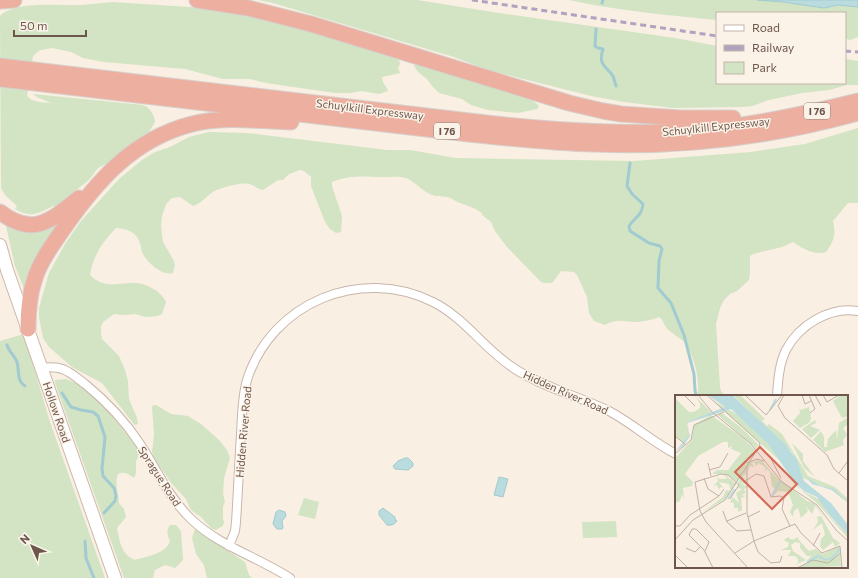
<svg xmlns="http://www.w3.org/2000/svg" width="858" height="578" font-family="Commissioner,sans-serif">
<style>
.green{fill:#d2e4c3}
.water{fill:#badcdf;stroke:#a1cbd0}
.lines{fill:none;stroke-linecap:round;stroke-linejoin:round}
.stream{stroke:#a1cbd0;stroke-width:3}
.minor-casing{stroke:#c8b6ab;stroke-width:10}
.secondary-casing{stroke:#cdb8ab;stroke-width:14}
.motorway-casing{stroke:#d6d0cd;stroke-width:17}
.minor{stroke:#fff;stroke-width:8}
.secondary{stroke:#fff;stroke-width:12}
.motorway{stroke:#ecafa0;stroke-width:15}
.rail{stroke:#b1a3c0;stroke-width:3;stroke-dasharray:6 4;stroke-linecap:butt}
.labels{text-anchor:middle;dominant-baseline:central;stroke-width:3;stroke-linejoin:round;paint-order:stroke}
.shield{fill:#fcf3e8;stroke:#98857b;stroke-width:1}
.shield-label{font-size:10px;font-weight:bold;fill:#6d564c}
.street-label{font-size:11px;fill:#6d564c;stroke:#fcf3e8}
.inset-river{fill:none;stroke:#badcdf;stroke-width:2}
.inset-road{fill:none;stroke:#c1b2a6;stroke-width:1}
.view{fill:#d46a56;fill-opacity:0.15;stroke:#d46a56;stroke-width:2}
.inset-edge{fill:none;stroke:#6d564c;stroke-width:2}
</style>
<rect width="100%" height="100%" fill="#f9efe2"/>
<!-- green -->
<path class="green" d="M258,0h159l82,13 176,25 42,8v37h128v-24l13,2v24h-11l-18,5 -27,3 -33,7 -17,6 -11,1 -68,1 -49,-6 -33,-6 -103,-26 -34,-13 -181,-54z
M569,0h188l26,2 41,6 14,-3 17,1 3,1v30l-8,3 -5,-2v-25h-128v7c-49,-5 -99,-9 -148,-20z
M112,2l107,7 51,11 86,25 38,13 5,2 1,4 -2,4 2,5 -18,4c1,9 4,7 6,14l-9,3 -17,-3 -12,2h-15l-69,-10 -16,-4h-27l-38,-10 -81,-7 -21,-4 -12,-6 -19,-4 -12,2 -7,6 -6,40c6,7 15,6 24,7l-14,-6 -4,-3 110,11c8,3 11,10 12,17l-6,10 -43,32 -8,4 -9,12 -34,27 -2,-1c-15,8 -23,12 -38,3l2,-3 -12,-11 -4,-7 -1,-172c15,-16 60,-10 81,-11 11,-1 21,-2 31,-3z
M416,64l87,26 30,11 5,4 1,2 -2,2 -19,4 -30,-3 -17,-5 -9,-6 -23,-6 -7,-7 -5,-7 -9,-7 -4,-6z
M858,128v75h-10l-15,18c3,14 1,20 -7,31 -12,4 -24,-4 -33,-10l-11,5 -29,7 -3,2v16l-1,8 -12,11 -7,3 -6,6 -4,8 -4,16 4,63 1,4 4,5h-28c4,-14 -3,-41 -12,-53 -5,-6 -15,-10 -19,-16 -3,-3 -2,-7 -7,-10 -7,3 -14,4 -22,5 -14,0 -19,-4 -32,3l-11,-4 -5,-8 -2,-16 -10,-22 -3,-3 -13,-1 -9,12h-8l-3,-1 -34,-35 -12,-16 -4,-9 -10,-8h2c-8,-7 -16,-8 -25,-12 -4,-1 -7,-5 -11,-5 -5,-1 -10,0 -15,-2 -10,-4 -15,-12 -26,-17 -6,-2 -15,-1 -22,-1 -19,0 -33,-3 -52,5v4l10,30 -1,16 -5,1 -6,-4 -5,-7 -14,-36v-9l-7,-6 -4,-1 -11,4 -6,6h-5l-15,10c-5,-1 -9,-5 -14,-6 -7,-2 -30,4 -36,8 -7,4 -12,12 -20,14l-13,-9 -8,1 -6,6 -4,12 -1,11 2,15 11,19 1,4 -2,8c-11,3 -26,-10 -31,-21 -1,-3 -1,-6 -2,-9 -4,-12 -13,-14 -24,-15 -13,14 -23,27 -26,47 15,15 27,7 45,8 11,0 27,9 31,19l-4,12 -4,2 -12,1 -11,-3 -10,1 -11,-1 -11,8 -2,5v6l1,6 17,17 6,14 3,11 1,18 8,19 1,6 -3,1 -2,-2 -31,-40 -30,-16 -23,-20 -6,-9 -4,-21v-9l10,-35 16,-29 16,-23 38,-42 23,-19 13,-8 15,-5 19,-10 20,-5 38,1 140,17h23l46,8 178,3 117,-9 54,-8z
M61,221l-36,70 -10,-25 -9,-40c21,10 36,8 55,-5z
M24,334l26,88 55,156h-105v-237z
M66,379l13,5 23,20 38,47 -4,11v11l-2,5c-5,-4 -10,-7 -16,-4 -4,10 1,18 1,29l5,6 2,8 -9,11c3,14 4,26 18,32 12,-4 31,-6 35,-19 -3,-6 -4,-10 0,-16h6l5,6 2,29 -8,8 -10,-3 -10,5 -2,8h-29l-69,-195v-3z
M156,405l15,9 17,2 13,8 18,16 8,10 3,8 -6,20 -1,16 2,8 -2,4v12l1,4 -1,4 -4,2 -3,2 -4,-1 -11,-12 -10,-7 -5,-11 -14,-15 -17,-24 -3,-8 2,-17 -2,-29z
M304,498l15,4 -4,17 -17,-4z
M616,521l1,16 -34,1 -1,-16z
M195,529l50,33 4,13 3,3h-45l-3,-13 -8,-11 -4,-16z"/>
<!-- water -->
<path class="water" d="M757,0h101v7l-20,-2 -14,3 -41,-6z
M405,458h3l5,5v3l-5,4 -13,-1 -2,-3 5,-5z
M499,477l9,2 -5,18 -9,-2z
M383,508l12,9v2l2,2c-2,3 -6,5 -10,4l-8,-10v-4z
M279,510l6,2 1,4 -4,5 1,7 -1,1h-5l-4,-5 3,-12z"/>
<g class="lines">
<!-- stream -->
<path class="stream" d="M602,3l1,-3
M596,29l-1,17 3,2 5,1c-5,16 2,16 10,27 1,3 2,7 3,10
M630,163l-3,23 5,8 11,10c-1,12 -8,13 -14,22l1,5 19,12 11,3 2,3 -3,12 -1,27 13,15 13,32 10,39 1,16 1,6
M7,345c2,7 8,11 10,17 3,10 -1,18 8,24
M62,393l9,14 10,3 12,2 5,4 7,21 -3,32 1,7 11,12 2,8 -1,5 -11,12
M85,541l1,17 8,20"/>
<defs>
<path id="minor" d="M41,368c22,-3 27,3 44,16 21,17 40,37 55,60 17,26 29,54 51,75 28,27 67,38 99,59
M777,396c1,-15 2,-32 9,-46 13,-25 44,-44 72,-39
M229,546l6,-15 1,-9c2,-29 3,-58 5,-87 1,-18 1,-38 6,-55 25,-78 114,-114 186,-78 32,16 52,48 82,67 30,19 63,27 94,42 23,12 43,31 67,43"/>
<path id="secondary" d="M0,245l7,25 108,308"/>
<path id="motorway" d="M197,0l51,8 63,16 258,79 34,8 18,3 59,4h53
M0,1l14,-1
M0,66l495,58c59,6 118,10 177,8 63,-3 125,-16 186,-31
M0,79l469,55c41,4 82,9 124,10 90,4 178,-7 265,-31
M0,212c33,26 52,8 79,-14
M28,329c0,-18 1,-34 7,-51 6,-18 18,-34 29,-50 33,-47 69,-89 128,-104 32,-8 67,-3 99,-2"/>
</defs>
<!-- minor casing -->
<use href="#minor" class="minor-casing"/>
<!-- secondary casing -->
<use href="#secondary" class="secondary-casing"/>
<!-- motorway casing -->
<use href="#motorway" class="motorway-casing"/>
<!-- minor -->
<use href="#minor" class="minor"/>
<!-- secondary -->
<use href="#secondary" class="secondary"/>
<!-- motorway -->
<use href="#motorway" class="motorway"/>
<!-- rail -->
<path class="rail" d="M472,0l245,36
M845,51l13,1"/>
</g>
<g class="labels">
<!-- shield labels -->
<g class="shield">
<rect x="804" y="103" width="26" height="16" rx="3"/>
<rect x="434" y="123" width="26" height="16" rx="3"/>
</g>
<g class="shield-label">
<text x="817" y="111">I 76</text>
<text x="447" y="131">I 76</text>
</g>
<!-- street labels -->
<g class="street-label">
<text transform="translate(370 109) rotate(7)">Schuylkill Expressway</text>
<text transform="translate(716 126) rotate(-6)">Schuylkill Expressway</text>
<text transform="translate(566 392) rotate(24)">Hidden River Road</text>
<text transform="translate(57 412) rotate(71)">Hollow Road</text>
<text transform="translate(243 432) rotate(-85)">Hidden River Road</text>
<text transform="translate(160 476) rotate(57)">Sprague Road</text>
</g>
</g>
<!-- overview -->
<g transform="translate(675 395)">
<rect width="173" height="173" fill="#f9efe2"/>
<path d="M19,0l18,18 -25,9 2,13 -5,8 -9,-7v-38l14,14h5l6,-4v-5zM58,0h7l25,24 -3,2 5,5 2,-2 13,10 26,42 27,11 13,12v4l-16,-13 -29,-12 -11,-26zM166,0h7v21l-6,2 -9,-17zM37,5l26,15 32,31 9,14zM124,8l1,7 9,-3 2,11 -1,4 -10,6 -7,-7 7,-8zM42,19h6l16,12 19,18 -1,5zM36,20l32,23 12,12 -7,10 -3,-1 2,4 -10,19 -11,-8h-14l5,-4h11l13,-17 -10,-4 1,-3 -4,2v-6h-5l-25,14 -13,18 8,8 -1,4 -9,2 1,12 -2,-6 -2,7 -5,2v12v-57l17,-18 2,-15zM173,22v7l-5,4 4,7 -4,5 1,5 -19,7 -12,-12 8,-9 3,6v10h3l1,-8 8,-9 1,9 2,-16zM140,25l1,3 -6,3 10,4 -9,8 -9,-9zM117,48l11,11v7l12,16 -11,-9zM83,65l5,2 11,13 33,26 7,2 12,17 -11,-14 -3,8 -6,-8 2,5 -7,7 -3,-10 -4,3 -1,6 -3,-5 3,-7 -5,-13 -10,-1 -6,6 3,-8 -3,-3 -2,-14 -3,-3 -3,3 2,-4 -7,-5 -3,3 -2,-4 -2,1 2,4 -4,-1 -2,5 -1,-7zM103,68l23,27 19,10 11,18 17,17v3l-31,-35 -22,-18zM71,71l1,7 -5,4 3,1 -3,2 2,1 2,-3v6l-6,-1 8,4 -4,2 2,4 -5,2 5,1 -5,2 1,12 -4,2v-4h-4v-5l-4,-1 3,-5 6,6 -3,-10 6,-4 -4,-1v-5zM49,79l12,10 -11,15 -23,14 21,-16 3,-7 5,1 -2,-7 -10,-2 4,6 -3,-1 -1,3 -2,-5 -4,1 5,-5 -1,-5 2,3h8zM146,121l12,22 7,5 -5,4 -2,-5 -10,8 -3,-4 1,-7 4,-4 -3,-12 -9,7 5,-8 -1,-5zM113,142l4,3 7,-3 -1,2 11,12 7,-2 7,5 16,-8 2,7 -6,7 5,-5 1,11 -43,2 15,-9 -6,2 4,-5h-4l-7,-8v-5l-5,-1 -4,3 2,6 13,9 -13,6 5,-3v-4l-3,-3h-7l3,-6h-10l7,-3 1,-4 -5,-3z" fill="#d2e4c3"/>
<path d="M33,0h24l53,49 12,16 7,21 27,22 17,22v10l-17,-18 -14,-20 -13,-6 -9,-8 -27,-39 -37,-35 -44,14 3,13 -7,10 -8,6 14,-17 -2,-13 38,-15zM132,83l14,8 13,3 14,14 -16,-13 -20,-6z" fill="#badcdf"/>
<path class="inset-river" d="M95,15l6,-11M97,101l8,-15M53,104l7,-10M132,167l11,-6 8,4 6,-2 8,-9"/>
<path class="inset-road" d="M9,0l11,11M23,0l14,17 38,31 32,39 35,23 19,25 12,11M32,0l53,48 -1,4M70,0l21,20 16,-20M109,0l-6,11 7,12 42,37 7,14 14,12M127,0l3,9 6,-3M134,0l6,14 -5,4M140,0l6,11M148,0l4,7 12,-7M0,41l11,9M84,52l11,10 11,21M0,59l16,-14 3,-15 30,-13M33,68l3,13M72,68l10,-4 7,2M72,71v47l7,28 4,11 13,11 9,-1 2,-6M34,75l11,-3 8,-14M164,78l9,-12M29,83l4,11 11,7M72,85l9,-6 8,2 7,21 9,-1 4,2 -2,11 8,17M55,104l9,-14 -11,-10 -7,-1 -26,8 5,29 6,11 42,46M48,116l4,11 10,9 14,-1M73,122l12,-6M52,126l19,-8M0,131h5l10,-11 29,-19 5,-7M0,145l18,-20 32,-20 32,-50M138,151l7,-13M11,153l9,4 6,-6M30,156l4,-9 -13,-13h-4l-3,6 15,15 9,18M60,158l19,-12 41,-17 6,9 21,20 18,-7 2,22M0,160l13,13M122,173l16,-8 15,3 13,-10"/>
<path class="view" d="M85,52l37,37 -25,25 -37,-37z"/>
<rect width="173" height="173" class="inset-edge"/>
</g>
<!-- legend -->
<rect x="716" y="12" width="130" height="72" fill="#fcf3e8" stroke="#c3b4aa"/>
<rect x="724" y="25" width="20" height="6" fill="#ffffff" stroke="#c3b4aa"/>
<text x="752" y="32" font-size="12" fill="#6d564c">Road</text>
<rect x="724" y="45" width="20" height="6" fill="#b1a3c0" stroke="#c3b4aa"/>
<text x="752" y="52" font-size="12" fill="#6d564c">Railway</text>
<rect x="724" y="62" width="20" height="12" fill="#d2e4c3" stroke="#c3b4aa"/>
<text x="752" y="72" font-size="12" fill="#6d564c">Park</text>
<!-- north arrow -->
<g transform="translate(32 546) rotate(315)" stroke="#fcf3e8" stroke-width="3" paint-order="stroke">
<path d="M0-3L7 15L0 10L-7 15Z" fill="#6d564c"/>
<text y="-6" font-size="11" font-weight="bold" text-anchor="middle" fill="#6d564c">N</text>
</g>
<!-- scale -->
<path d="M14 30v6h72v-6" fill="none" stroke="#6d564c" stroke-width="2"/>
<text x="20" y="30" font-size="12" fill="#6d564c" stroke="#fcf3e8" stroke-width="3" paint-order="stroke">50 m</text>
</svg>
